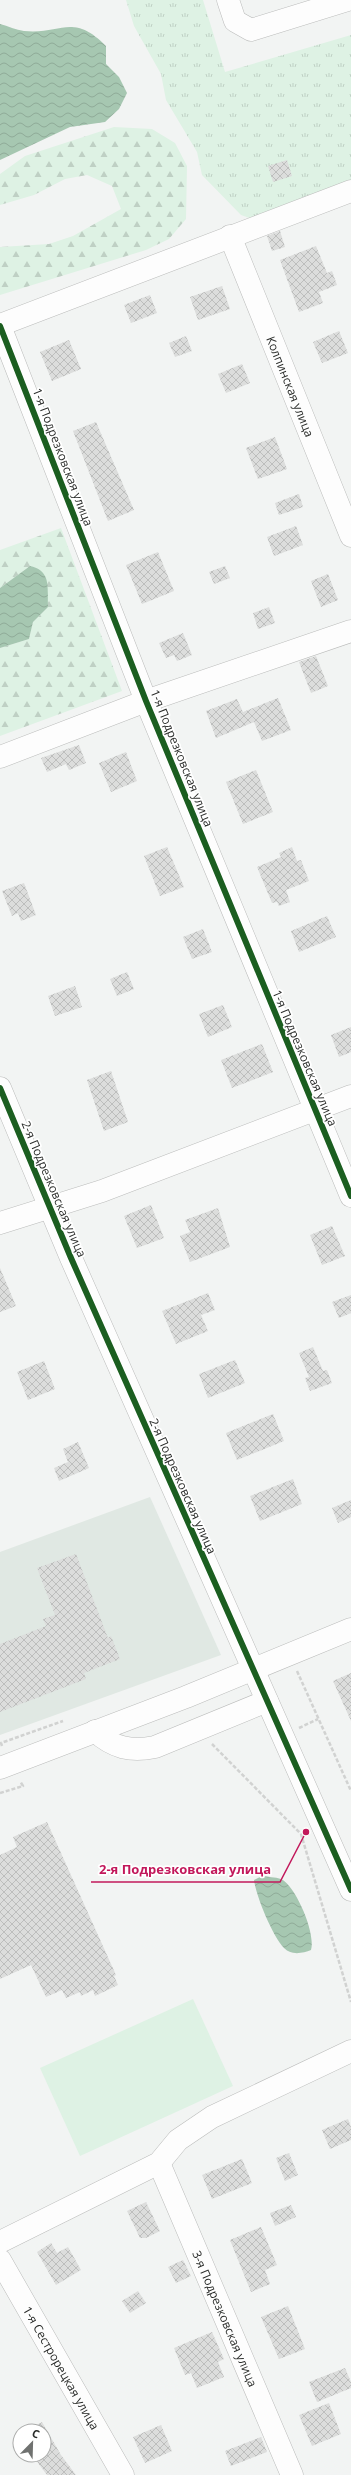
<svg xmlns="http://www.w3.org/2000/svg" width="351" height="2475" font-family="'Open Sans',sans-serif">
<style>
.built{fill:#e0e8e3}
.grass{fill:url(#grass-tufts)}
.forest{fill:url(#forest-firs)}
.park{fill:#def2e4}
.water{fill:url(#water-waves)}
.building{fill:url(#building-cross-hatch)}
.lines{fill:none;stroke-linecap:round;stroke-linejoin:round}
.minor-casing{stroke:#bbbcbb;stroke-width:23}
.path{stroke:#d1d2d1;stroke-width:2.5;stroke-dasharray:4 2;stroke-linecap:butt}
.minor{stroke:#fdfdfd;stroke-width:22}
.cycleway-casing{stroke:#fff;stroke-width:8}
.cycleway{stroke:#1b5e20;stroke-width:6}
.labels{text-anchor:middle;dominant-baseline:central;stroke-width:3.5;stroke-linejoin:round;paint-order:stroke}
.street-label{font-size:12px;fill:#2a2c2a;stroke:#fff}
.leader{fill:none;stroke:#c2185b;stroke-width:1.5}
.callout-dot{fill:#c2185b;stroke:#fff;stroke-width:1.5}
.callout-label{font-size:13px;text-anchor:middle;font-weight:bold;fill:#c2185b;stroke:#fff;stroke-width:3.5;stroke-linejoin:round;paint-order:stroke}
</style>
<defs>
<pattern id="grass-tufts" width="24" height="20" patternUnits="userSpaceOnUse"><rect width="24" height="20" fill="#def2e4"/><path d="M3 7l-1-3M5 7V3M7 7l1-3M15 17l-1-3M17 17v-4M19 17l1-3" fill="none" stroke="#bfd0c4"/></pattern>
<pattern id="forest-firs" width="22" height="20" patternUnits="userSpaceOnUse"><rect width="22" height="20" fill="#def2e4"/><path d="M5 1l3.5 6h-7zM16 11l3.5 6h-7z" fill="#bfd0c4"/></pattern>
<pattern id="water-waves" width="16" height="10" patternUnits="userSpaceOnUse"><rect width="16" height="10" fill="#a6c7b1"/><path d="M0 5q4-4 8 0t8 0" fill="none" stroke="#8fab98"/></pattern>
<pattern id="building-cross-hatch" width="8" height="8" patternUnits="userSpaceOnUse"><rect width="8" height="8" fill="#dcdddc"/><path d="M0 0l8 8M0 8l8-8" fill="none" stroke="#bdbebd"/></pattern>
</defs>
<rect width="100%" height="100%" fill="#f2f4f3"/>
<!-- built -->
<path class="built" d="M150,1497l71,158 -221,80v-183z"/>
<!-- grass -->
<path class="grass" d="M126,0h77l22,72 126,-37v147l-96,38 -14,-5 -39,-40 -5,-23 -31,-52 -5,-26 -27,-48z"/>
<!-- forest -->
<path class="forest" d="M114,127l38,2 23,14 12,23 -1,53 -17,20 -23,11 -146,45v-48l49,-3 24,-8 48,-27 -9,-23 -25,-11 -22,4 -31,16 -34,10v-31l25,-18z
M61,528l61,163 -122,45v-88l29,-9 4,-17 15,-15 -18,-41 -30,22v-38z"/>
<!-- park -->
<path class="park" d="M193,1999l40,87 -153,70 -40,-88z"/>
<!-- water -->
<path class="water" d="M0,24c8,2 16,6 24,7 37,4 48,-19 82,15v18l13,13 8,16 -8,16 -14,13 -35,5 -70,33z
M30,566c22,5 17,22 18,41l-15,15 -4,17 -29,9v-60z
M262,1876c6,1 13,1 19,3 15,7 35,55 30,71 -8,3 -19,6 -27,-2 -11,-11 -28,-52 -30,-68z"/>
<!-- building -->
<path class="building" d="M287,160l5,16 -19,6 -5,-16z
M280,231l5,16 -13,4 -5,-15z
M316,246l11,27 5,-2 5,14 -18,7 4,11 -24,9 -19,-52z
M222,286l8,23 -32,11 -8,-23z
M150,295l7,18 -26,10 -7,-18z
M339,331l9,22 -26,10 -9,-21z
M186,336l6,15 -17,6 -6,-14z
M69,340l12,29 -29,12 -12,-29z
M242,364l8,19 -24,10 -8,-19z
M96,422l38,88 -26,11 -35,-90z
M275,437l12,32 -29,10 -12,-31z
M299,494l4,13 -24,8 -4,-12z
M296,526l7,19 -29,11 -7,-19z
M158,552l16,39 -32,13 -16,-39z
M225,566l5,12 -16,6 -5,-12z
M328,574l10,26 -17,7 -10,-26z
M269,607l6,16 -17,6 -5,-16z
M183,633l9,22 -15,6 -3,-6 -8,3 -7,-15z
M316,656l12,30 -17,7 -12,-31z
M278,698l13,32 -29,11 -8,-19 -38,16 -10,-27 31,-12 6,13z
M79,745l7,18 -17,7 -3,-6 -19,8 -6,-14z
M126,752l11,29 -26,11 -12,-29z
M256,770l17,42 -30,12 -17,-42z
M167,847l17,40 -24,9 -16,-40z
M292,847l5,14 4,-1 8,21 -23,9 4,12 -11,4 -2,-4 -5,1 -15,-36 24,-10 -2,-4z
M24,883l12,32 -15,6 -3,-8 -6,3 -10,-25z
M327,916l9,21 -37,15 -8,-21z
M203,929l9,23 -20,7 -9,-22z
M127,972l7,17 -17,7 -7,-17z
M75,986l7,21 -27,9 -7,-20z
M223,1005l9,22 -24,10 -9,-23z
M351,1027v25l-12,5 -8,-22z
M262,1044l11,28 -41,16 -11,-28z
M111,1071l17,51 -24,9 -17,-51z
M151,1205l13,33 -27,10 -13,-32z
M218,1208l12,39 -40,15 -10,-26 10,-4 -5,-12z
M332,1226l13,30 -23,9 -12,-30z
M0,1268l16,38 -16,6z
M208,1293l7,17 -14,5 7,16 -32,13 -14,-33z
M351,1295v18l-12,5 -7,-16z
M313,1347l10,24 4,-1 5,13 -22,8 -5,-13 4,-1 -10,-24z
M235,1360l10,23 -37,15 -9,-24z
M44,1361l11,28 -27,11 -11,-28z
M273,1414l11,27 -47,19 -11,-27z
M78,1442l11,26 -30,13 -5,-13 14,-6 -5,-13z
M293,1479l9,25 -42,17 -10,-25z
M351,1500v17l-13,6 -6,-15z
M76,1554l32,84 3,-2 9,23 -36,14 2,6 -86,33v-68l46,-18 -3,-7 12,-4 -18,-47z
M351,1673v48l-18,-40z
M47,1822l69,153 -2,1 4,9 -23,11 -2,-6 -12,6 -1,-4 -14,6 -4,-8 -16,7 -15,-32 -31,14v-124l17,-8 -4,-10z
M348,2119l3,8v13l-21,9 -8,-19z
M289,2153l9,22 -13,6 -9,-23z
M242,2159l10,24 -40,16 -10,-24z
M146,2202l14,29 -14,7h-6l-13,-27z
M291,2205l5,12 -21,9 -5,-13z
M261,2227l16,38 -12,5 5,14 -19,8 -21,-52z
M51,2243l6,10 11,-6 13,23 -25,15 -19,-33z
M183,2260l8,16 -15,7 -8,-16z
M138,2291l8,12 -16,10 -8,-12z
M288,2306l17,43 -26,10 -18,-42z
M212,2332l12,27 -6,3 6,15 -27,11 -6,-15 -6,2 -11,-27z
M345,2368l6,14v6l-34,14 -8,-20z
M329,2403l12,31 -29,12 -13,-31z
M42,2422l19,33 15,20h-29l-9,-12 -4,-8h10v-24h-17z
M161,2425l11,26 -27,12 -12,-26z
M261,2437l6,15 -36,14 -6,-15z"/>
<g class="lines">
<defs>
<g id="minor">
<path d="M228,0l7,21 16,9 97,-30"/>
<path id="s1" d="M230,236l121,300"/>
<path d="M0,325l351,-134"/>
<path d="M0,326l146,375 205,495"/>
<path d="M0,757l146,-56 205,-70"/>
<path d="M0,1088l71,170 280,632"/>
<path d="M0,1223l102,-32 249,-95"/>
<path d="M95,1731c18,17 36,21 60,16l112,-46"/>
<path d="M0,1768l186,-71 165,-68"/>
<path id="s2" d="M159,2163l133,312"/>
<path d="M0,2242l159,-79 19,-23 34,-23 139,-66"/>
<path id="s3" d="M0,2260l123,215"/>
</g>
</defs>
<!-- minor casing -->
<use href="#minor" class="minor-casing"/>
<!-- path -->
<path class="path" d="M297,1671l54,120
M299,1728l19,-9
M212,1744l89,90 50,168
M2,1746l-1,-3 62,-22
M0,1793l23,-7 -3,-5"/>
<!-- minor -->
<use href="#minor" class="minor"/>
<defs>
<path id="cycleway" d="M0,326l146,375 205,495
M0,1088l71,170 280,632"/>
</defs>
<!-- cycleway casing -->
<use href="#cycleway" class="cycleway-casing"/>
<!-- cycleway -->
<use href="#cycleway" class="cycleway"/>
</g>
<g class="labels">
<!-- street labels -->
<g class="street-label">
<text stroke="none"><textPath href="#s1" startOffset="162">Колпинская улица</textPath></text>
<text transform="translate(63 457) rotate(69)">1-я Подрезковская улица</text>
<text transform="translate(182 758) rotate(68)">1-я Подрезковская улица</text>
<text transform="translate(305 1058) rotate(67)">1-я Подрезковская улица</text>
<text transform="translate(54 1189) rotate(67)">2-я Подрезковская улица</text>
<text transform="translate(183 1486) rotate(66)">2-я Подрезковская улица</text>
<text stroke="none"><textPath href="#s2" startOffset="169">3-я Подрезковская улица</textPath></text>
<text stroke="none"><textPath href="#s3" startOffset="124">1-я Сестрорецкая улица</textPath></text>
</g>
</g>
<!-- callouts -->
<path class="leader" d="M306 1832L280 1882H91"/>
<circle class="callout-dot" cx="306" cy="1832" r="4"/>
<g class="callout-label">
<text x="185" y="1874">2-я Подрезковская улица</text>
</g>
<!-- north arrow -->
<g transform="translate(32 2443) rotate(23)"><circle r="19" fill="#ffffff" stroke="#aaabaa"/>
<path d="M0-3L7 15L0 10L-7 15Z" fill="#707270"/>
<text y="-6" font-size="11" font-weight="bold" text-anchor="middle" fill="#2a2c2a">С</text>
</g>
</svg>
